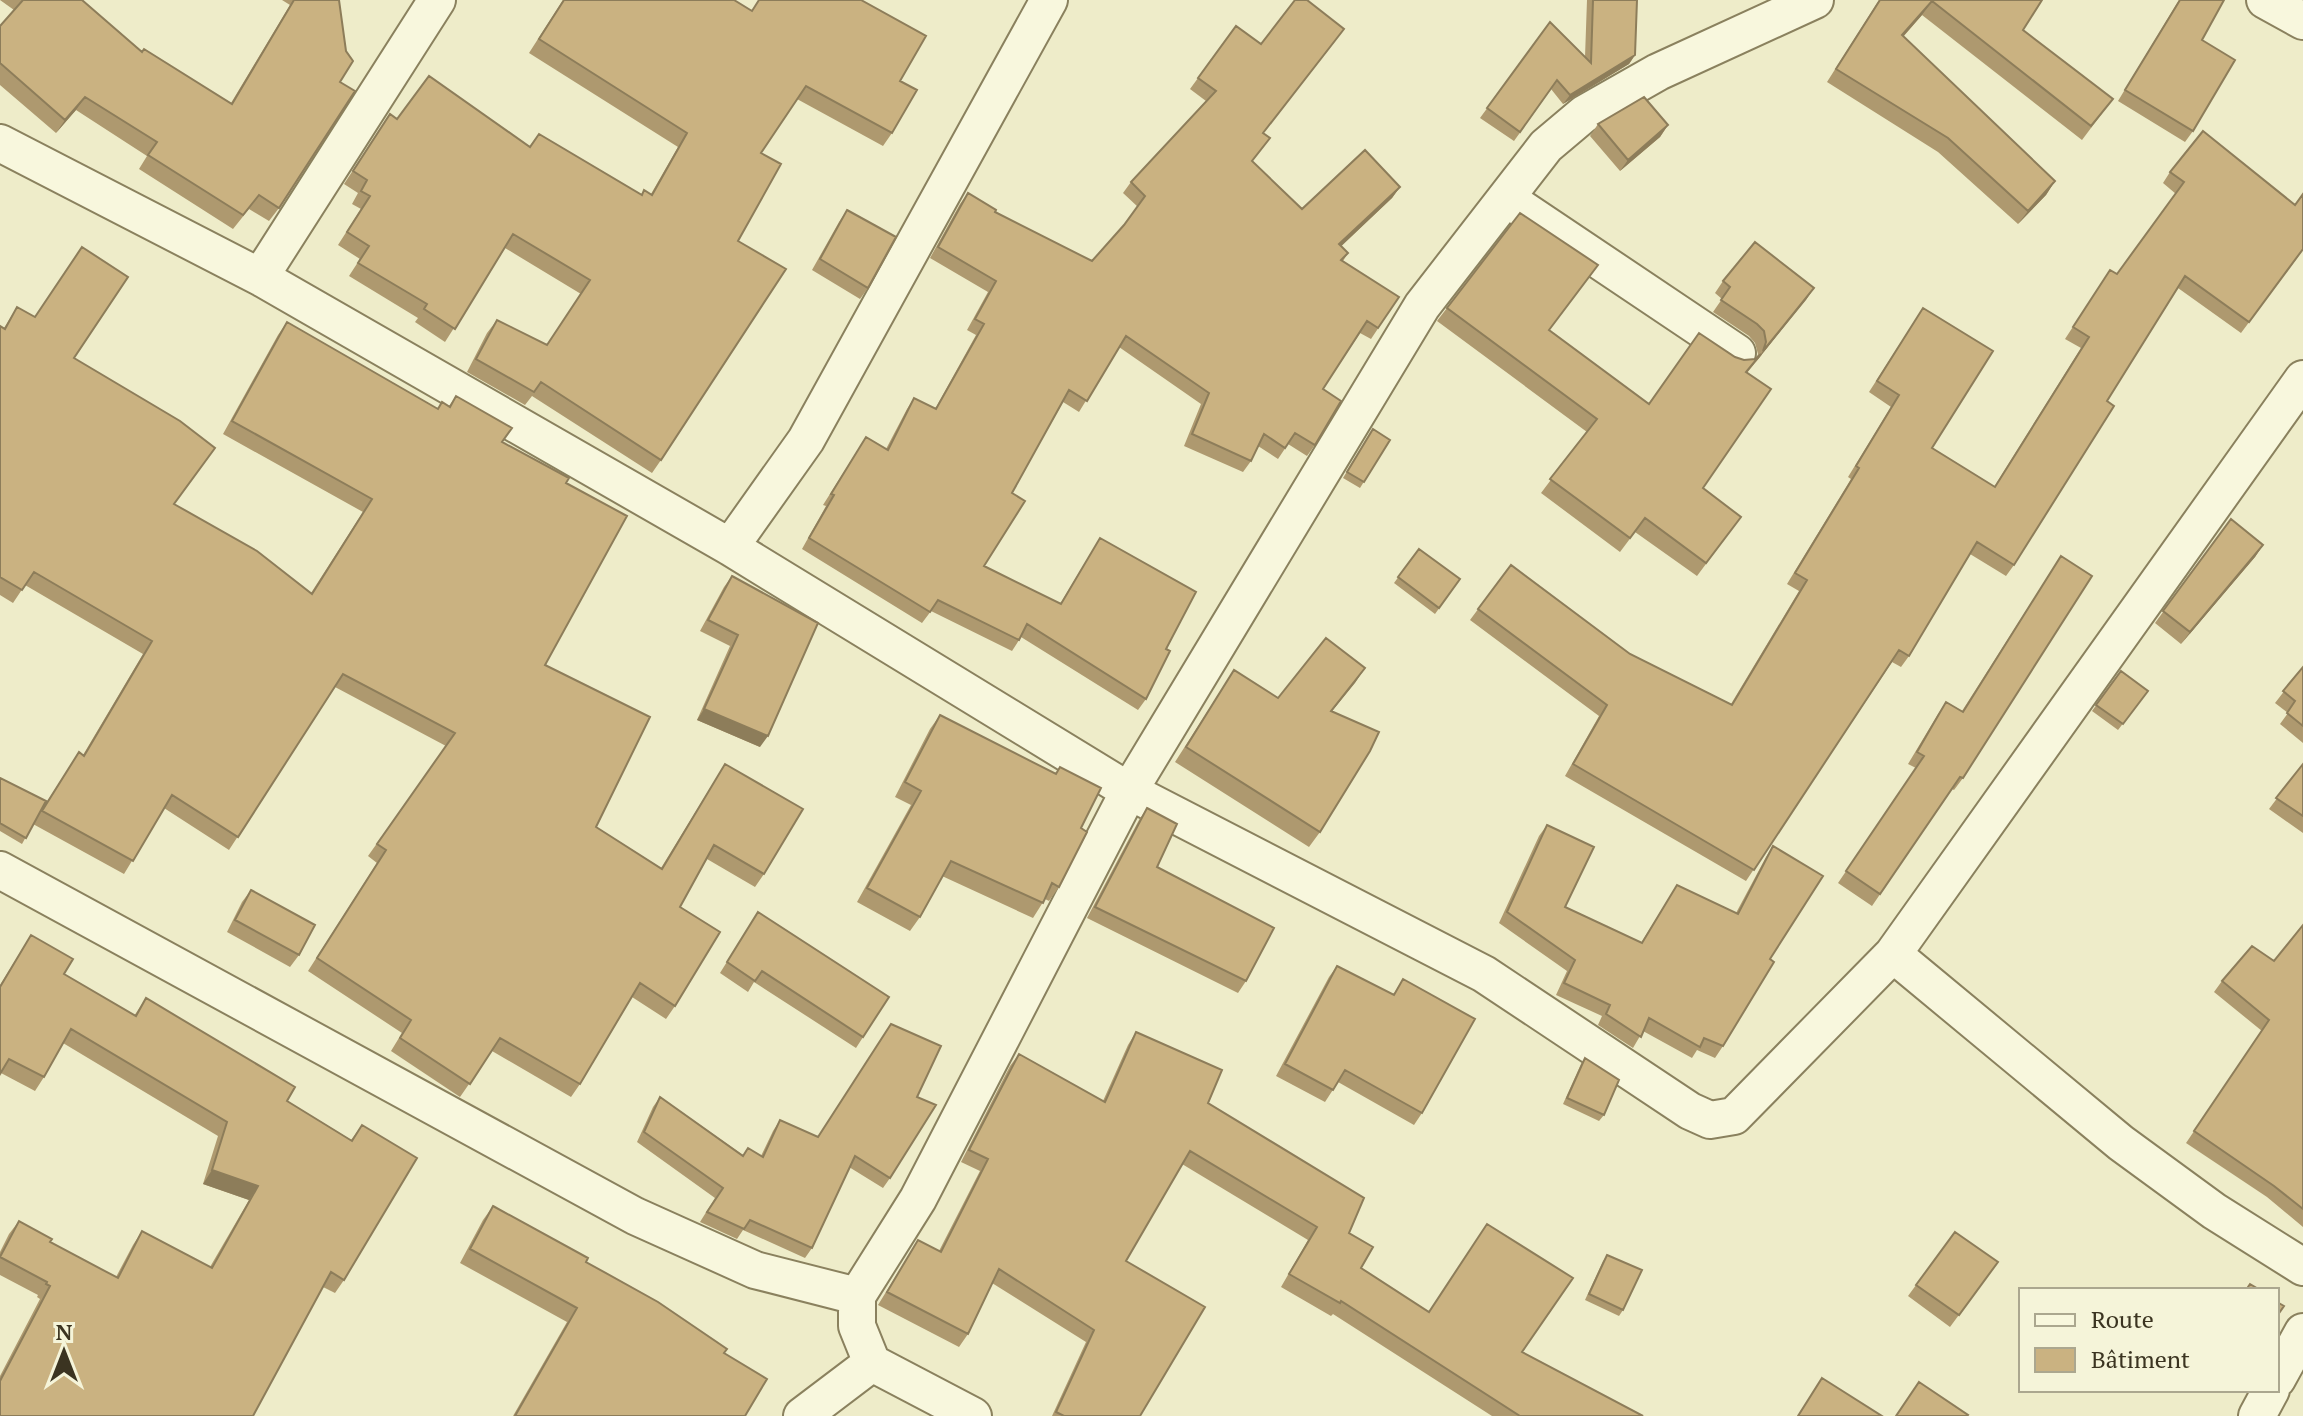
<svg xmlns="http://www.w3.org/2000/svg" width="2303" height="1416" font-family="'PT Serif',serif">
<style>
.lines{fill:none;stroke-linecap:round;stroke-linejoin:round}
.minor-casing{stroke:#8a815e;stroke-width:40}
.minor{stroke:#f8f7dd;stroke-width:36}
.wall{fill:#ae996f}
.shaded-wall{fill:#8d7d5a}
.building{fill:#cab281;stroke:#8d7d5a;stroke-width:2}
</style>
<rect width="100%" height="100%" fill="#eeecc9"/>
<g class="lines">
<defs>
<path id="minor" d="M2265,0l38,21
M0,143l260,134 470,270 399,244 355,183 206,137 20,9 24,-4 159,-162 410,-575
M1506,198l231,155
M260,277l177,-277
M730,547l76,-107 243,-440
M0,870l635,346 120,54 102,26 61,-97 211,-408 293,-485 124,-160 38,-32 74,-42 157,-72
M1893,954l228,189 93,68 89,56
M872,1363l101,53
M2277,1379l26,-47
M802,1416l70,-53 -15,-37v-30
M2257,1416l14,-26"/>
</defs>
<!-- minor casing -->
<use href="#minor" class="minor-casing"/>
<!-- minor -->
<use href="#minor" class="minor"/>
</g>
<!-- wall -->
<path class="wall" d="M0,0h82l60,52 89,51 59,-98 -8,-5h57l1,82 -61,126 -10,13 -20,-12 -16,20 -94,-60 8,-13 -71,-46 -20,23 -56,-48v-59l14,-16z
M563,0h171l18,11 148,70 -8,52 -9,13 -86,-47 -36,54 -23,88 -77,219 -9,13 -120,-77 -7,9 -58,-33 20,-39 10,-13 50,25 34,-51 -76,-46 -60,94 -30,-20 3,-4 -69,-42 11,-17 -22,-14 23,-36 -9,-5 6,-11 -14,-9 46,-70 7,5 132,28 10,-13 102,61 10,-1 27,-47 -149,-94z
M1587,0h50l-2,55 -6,9 -66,40 -12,-15 -37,52 -34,-23 70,-96 35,35z
M1879,0h163l-19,30 80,82 -21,28 -160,-125 -19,22 152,144 -9,14 -28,29 -80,-72 -111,-70z
M2179,0h45l-22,40 -9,91 -8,11 -67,-41z
M1236,26l25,18 75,-4 -73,93 7,5 -18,23 50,48 98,-22 -8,11 -51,48 7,7 -5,8 56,36 -28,42 -11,-6 -37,56 -8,56 -8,11 -19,-12 -10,15 -20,-13 -7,15 -8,11 -59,-26 17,-42 -82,-57 -40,65 -16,-10 -51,91 -28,73 76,38 40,-66 66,111 -20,50 -8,11 -117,-73 -9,14 -81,-40 -9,12 -120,-74 24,-43 -3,-1 43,-68 20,12 21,-40 7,-11 21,11 41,-74 -9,-5 21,-38 -58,-34 30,-54 8,-11 27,19 97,49 32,-36 14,-18 -15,-14 8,-11 75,-81 -16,-12z
M1598,124l70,1 -8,12 -40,34 -30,-35z
M2170,172l133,78 -62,83 -63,-45 -71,113 -93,164 -8,11 -36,-22 -61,102 -8,11 -9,-5 -146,219 -181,-105 34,-60 -129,-96 41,-55 119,89 101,50 68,-113 -12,-7 64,-105 -3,-2 43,-70 -22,-15 54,-84 9,140 62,39 87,-139 -16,-9 45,-69 7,4 59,-80 -13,-11z
M847,210l21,78 -8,11 -48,-29 27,-48z
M1598,265l-49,65 100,74 86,-47 9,3 11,-1 2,-2 1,-3 -3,-11 -6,-7 -36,-24 9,-13 -7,-6 8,-12 91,7 -67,85 -44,115 38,29 -44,59 -62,-44 -15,20 -79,-59 46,-61 -150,-111 10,-13z
M17,307l57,51 100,146 137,89 52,-81 -140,-78 55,-99 9,-13 151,87 11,-3 7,-10 46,46 64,41 -21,182 51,162 65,41 64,-104 39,110 -9,13 -48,-28 -27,48 -5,99 -9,13 -34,-22 -52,87 -9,13 -79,-46 -32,46 -69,-46 11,-18 -94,-62 69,-108 -9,-7 78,-110 -111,-59 -106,163 -65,-42 -40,66 -91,-50 -11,20 -22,-13v-53l36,41 43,-67 4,3 60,-101 -118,-69 -12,18 -13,-8v-269l4,2z
M1369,435l21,5 -30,48 -17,-10z
M2231,519l32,26 -8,12 -74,87 -26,-21z
M1419,549l41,30 -25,35 -41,-31z
M2061,556l-98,222 -9,12 -2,-1 -80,117 -34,-23 78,-115 -8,-4 30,-50 8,-12 16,9z
M732,576l28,171 -63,-27 33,-74 -30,-15 24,-44z
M2303,667v76l-23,-19 8,-11 -13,-10z
M1365,668l-33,43 -12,121 -11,15 -134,-85 59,-92 44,28z
M2121,671l27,20 -30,39 -26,-19z
M940,715l115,59 5,-7 21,61 -22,59 -10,14 -4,-2 -12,19 -91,-42 -22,41 -10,14 -53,-29 54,-97 -16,-8 35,-68z
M2303,764v69l-34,-24z
M1147,808l10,59 89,114 -8,12 -151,-75 52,-98z
M1547,825l18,82 76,36 36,-58 59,28 30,-56 7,-11 -3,113 -47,87 -8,12 -18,-8 -5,8 -49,-27 -10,17 -35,-23 4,-9 -46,-21 11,-24 -68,-48 40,-87z
M251,890l48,65 -9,12 -63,-35 15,-30z
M758,912l131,85 -33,51 -102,-66 -6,10 -28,-19z
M2303,925v302l-36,-30 -81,-54 76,-112 -48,-39 8,-11 52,-20z
M31,935l33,39 70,42 12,-18 141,103 64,39 11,-15 -18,155 -9,13 -12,-6 -323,129v-40l40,-77 -3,-2 1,-2 -38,-20v-23l9,-18 10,-13 31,21 66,35 17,-32 9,-14 68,36 39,-67 -46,-16 15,-48 -155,-93 -19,34 -9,14 -34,-18 -1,1v-89z
M1337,966l56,29 10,-16 19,134 -8,12 -76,-43 -13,20 -49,-26 53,-99z
M1136,1032l72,71 141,130 12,35 68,44 93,40 121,64h-151l-159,-102 -2,2 -50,-29 27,-47 -126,-76 -56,97 14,155h-88l34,-74 -94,-59 -24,51 -9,13 -81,-42 40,-65 21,11 41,-80 -19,-9 49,-96 9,-12 84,47 25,-56z
M1585,1058l19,57 -5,6 -36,-17 18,-40z
M660,1097l83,58 18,1 12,-25 7,-11 37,17 100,-40 -27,81 -7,10 -34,-21 -37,81 -7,10 -62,-28 -6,9 -37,-17 15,-24 -78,-56 16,-35z
M493,1206l93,56 138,91 21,63h-232l54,-94 -107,-59 23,-43z
M1955,1232l43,30 -48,65 -42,-31z
M1607,1255l16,55 -4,6 -34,-16 18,-39z"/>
<!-- shaded-wall -->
<path class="shaded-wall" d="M1932,1l-10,14 -30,34 10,-14z
M1635,55l-6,9 -66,40 7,-9z
M85,97l-9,13 -20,23 9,-13z
M1668,125l-8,12 -40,34 8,-11z
M2055,181l-9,14 -28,29 10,-13z
M1400,187l-8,11 -60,57 7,-11z
M1814,288l-8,12 -51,63 8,-12z
M2263,545l-8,12 -74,87 9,-12z
M1365,668l-10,15 -35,43 11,-15z
M704,709l64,27 -8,11 -63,-27z
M212,1170l46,16 -9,14 -46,-16z"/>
<!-- building -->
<path class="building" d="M23,0h59l60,52 2,-3 88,55 62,-104h45l7,51 7,10 -13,21 15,9 -76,117 -20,-13 -16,20 -95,-60 9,-13 -72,-45 -20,23 -65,-57v-37z
M564,0h170l18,11 7,-11h102l65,36 -26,45 17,9 -25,43 -86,-47 -45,67 20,11 -43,77 48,28 -125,191 -120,-78 -7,10 -58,-33 21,-39 50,25 43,-65 -77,-46 -58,95 -31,-20 3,-5 -69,-41 11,-17 -22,-14 23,-36 -9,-5 6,-11 -14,-9 37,-57 7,5 32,-43 101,71 9,-13 103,61 2,-5 8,5 35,-62 -148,-94z
M1295,0h12l37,29 -81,104 7,5 -18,23 50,48 63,-59 35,37 -61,57 9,9 -7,7 58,37 -21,31 -11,-7 -44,68 18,12 -26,44 -20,-12 -10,15 -21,-14 -13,27 -59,-27 17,-41 -83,-57 -39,65 -18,-11 -57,103 13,8 -41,65 77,38 39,-66 96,54 -30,57 4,2 -24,48 -119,-75 -8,16 -81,-40 -8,12 -121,-74 25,-43 -3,-1 35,-57 22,13 26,-52 22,11 48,-85 -9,-5 21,-38 -58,-34 30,-54 28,17 -1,2 97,49 32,-36 21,-29 -14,-14 85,-91 -18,-13 38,-52 25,18z
M1593,0h44l-2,55 -65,40 -13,-15 -37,52 -33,-24 63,-86 41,41z
M1880,0h162l-19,30 90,69 -22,27 -159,-125 -30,34 153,146 -27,30 -80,-73 -112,-69z
M2180,0h44l-22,40 33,20 -42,71 -68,-41z
M1644,97l24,28 -40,35 -30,-36z
M2203,131l92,74 8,-11v55l-54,73 -64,-46 -78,125 7,5 -100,159 -37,-23 -68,114 -10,-6 -145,220 -181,-106 34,-59 -129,-96 33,-44 119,89 102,51 75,-125 -12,-7 64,-105 -3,-2 43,-71 -22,-14 46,-73 70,43 -61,97 63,39 94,-150 -16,-10 37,-57 7,4 67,-92 -14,-10z
M847,210l49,27 -28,51 -48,-29z
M1520,213l78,52 -49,65 100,74 50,-71 36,24 9,3 11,-1 6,-5 -15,18 25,17 -68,99 38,29 -35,46 -61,-45 -15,20 -80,-59 47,-60 -150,-111z
M1755,242l59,46 -51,63 3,-9 -2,-11 -7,-7 -36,-24 9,-13 -7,-6z
M82,247l46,30 -54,81 106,63 35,27 -41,56 83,47 55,43 60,-95 -140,-78 55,-99 151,87 4,-7 8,5 6,-11 56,32 -10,14 67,36 -3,5 61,33 -82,149 105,52 -54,110 66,42 63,-105 78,45 -39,65 -50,-29 -34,62 40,25 -45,74 -35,-23 -60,101 -80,-46 -30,46 -70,-46 11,-18 -94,-62 69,-108 -9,-6 78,-111 -112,-59 -105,163 -66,-42 -39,66 -91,-50 37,-59 5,4 68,-115 -118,-69 -12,18 -22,-13v-251l5,3 12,-22 18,10z
M1373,429l17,11 -26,42 -17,-10z
M2231,519l32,26 -73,87 -27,-21z
M1419,549l41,30 -21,29 -41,-31z
M2061,556l31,20 -129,202 -3,-1 -80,117 -34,-23 78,-115 -7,-4 29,-50 17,10z
M732,576l86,47 -50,113 -64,-27 34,-74 -30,-15z
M1326,638l39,30 -34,43 48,21 -9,19 -50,81 -134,-85 48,-77 44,28z
M2303,667v59l-16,-13 8,-12 -12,-10z
M2121,671l27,20 -25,33 -27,-19z
M940,715l116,59 4,-7 41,21 -20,40 6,4 -28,55 -7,-4 -9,20 -92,-42 -31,56 -53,-29 54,-97 -16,-9z
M2303,764v52l-27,-18z
M0,778l46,23 -20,37 -26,-15z
M1147,808l30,16 -20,43 117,61 -28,53 -151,-74z
M1547,825l47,22 -29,60 77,36 35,-58 61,29 35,-68 50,30 -53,83 4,3 -51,84 -19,-8 -4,9 -51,-29 -8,19 -35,-23 4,-9 -46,-22 11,-23 -68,-48z
M251,890l64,35 -16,30 -64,-35z
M758,912l131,85 -26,40 -101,-66 -7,10 -28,-19z
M2303,925v284l-29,-23 -80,-55 75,-111 -47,-39 30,-35 22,15z
M31,935l42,24 -9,15 72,42 10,-18 149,89 -8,14 65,40 10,-16 55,33 -73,122 -13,-8 -78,144h-253v-35l50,-95 -4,-2 1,-2 -47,-25 19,-36 33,18 -2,3 68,36 24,-47 70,37 46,-82 -46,-16 15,-48 -156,-93 -27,48 -35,-18 -9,15v-87z
M1337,966l57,29 9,-16 72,40 -53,94 -77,-43 -12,20 -48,-26z
M891,1024l50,22 -24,51 19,8 -46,73 -35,-22 -43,92 -62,-28 -6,9 -37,-17 16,-24 -79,-56 16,-35 83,59 5,-8 15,9 17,-37 38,17z
M1136,1032l86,38 -14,33 156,95 -15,35 24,14 -12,21 68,44 58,-88 86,54 -51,74 121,64h-123l-179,-115 -1,2 -51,-29 28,-47 -127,-76 -64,110 79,46 -65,109h-76l-8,-4 38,-82 -95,-61 -31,65 -81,-42 31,-52 23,12 47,-93 -19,-9 50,-96 86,48z
M1585,1058l34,22 -15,35 -37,-17z
M493,1206l95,52 -2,4 72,40 69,47 -3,4 43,26 -22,37h-230l62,-108 -107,-59z
M1955,1232l43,30 -39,53 -43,-30z
M1607,1255l35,15 -19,40 -34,-16z
M2250,1284l10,6h-14z
M2277,1302l7,4 -7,10z
M1822,1378l60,38h-84z
M1919,1382l49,33 -1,1h-71z"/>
<!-- legend -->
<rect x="2019" y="1288" width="260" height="104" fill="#f5f4d9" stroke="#aba78f" stroke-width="2"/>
<rect x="2035" y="1314" width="40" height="12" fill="#f8f7dd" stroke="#aba78f" stroke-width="2"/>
<text x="2091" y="1328" font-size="24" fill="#3b3421">Route</text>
<rect x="2035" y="1348" width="40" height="24" fill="#cab281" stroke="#aba78f" stroke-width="2"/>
<text x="2091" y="1368" font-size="24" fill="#3b3421">Bâtiment</text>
<!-- north arrow -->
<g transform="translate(64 1352)" stroke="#f5f4d9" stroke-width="6" paint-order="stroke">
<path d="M0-6L14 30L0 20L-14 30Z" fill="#3b3421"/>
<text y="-12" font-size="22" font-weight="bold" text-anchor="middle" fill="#3b3421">N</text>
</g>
</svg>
